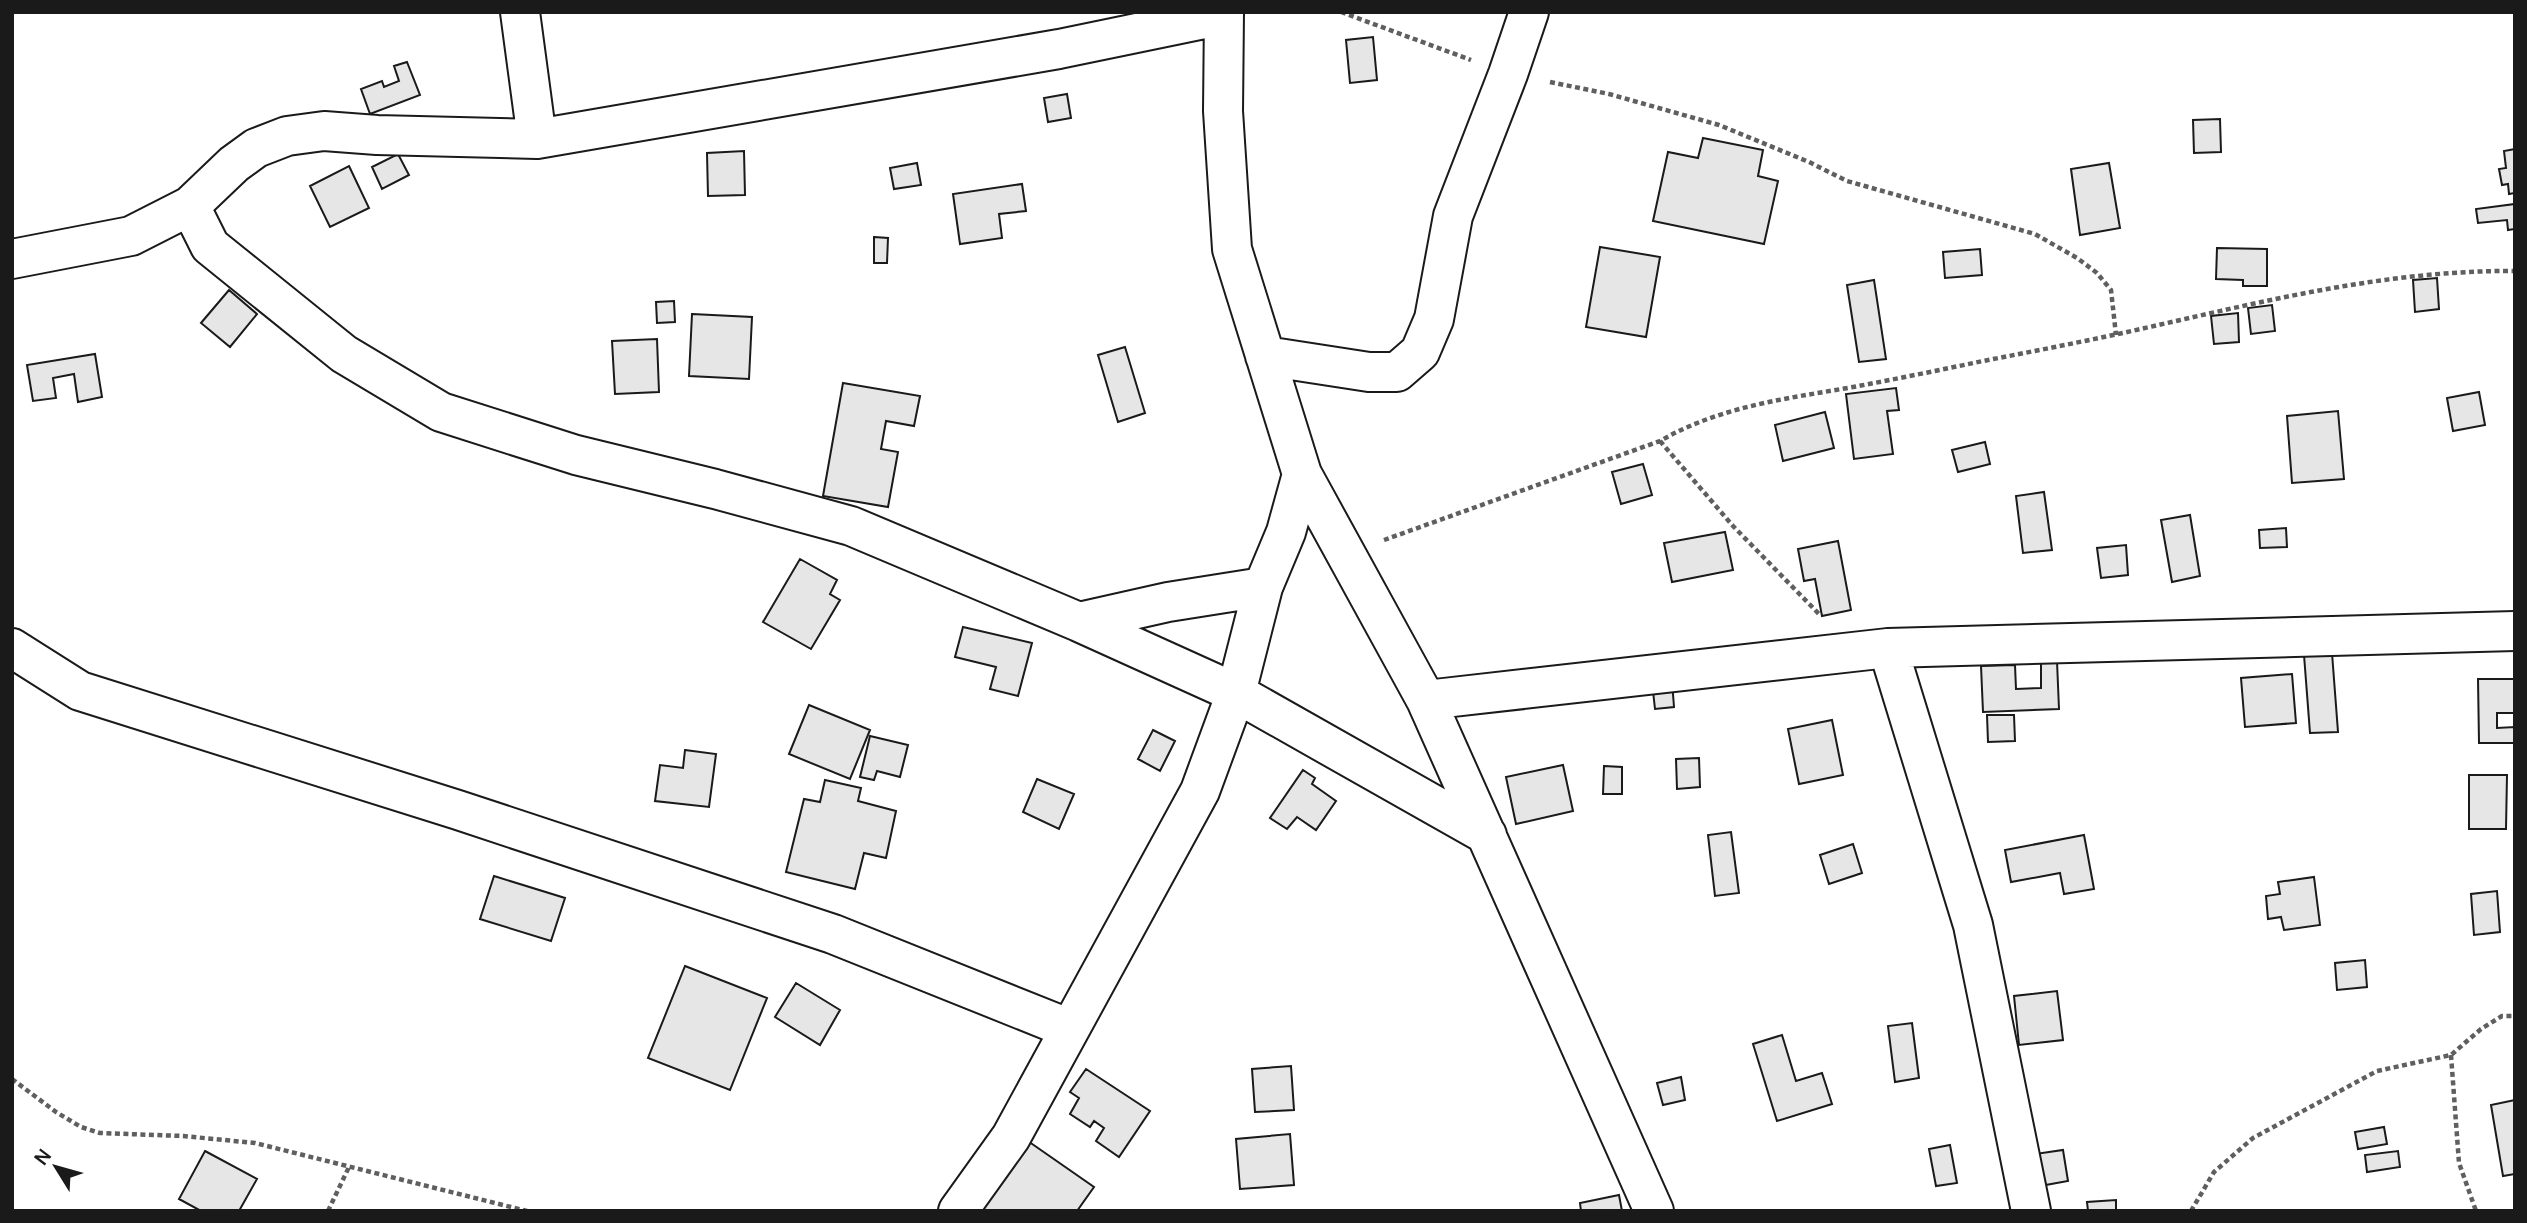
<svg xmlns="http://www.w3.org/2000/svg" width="2527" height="1223" font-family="Manrope,sans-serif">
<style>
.building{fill:#e6e6e6;stroke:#1a1a1a;stroke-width:2}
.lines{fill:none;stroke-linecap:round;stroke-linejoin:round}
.minor-casing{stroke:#1a1a1a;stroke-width:42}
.path{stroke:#5f5f5f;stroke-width:4.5;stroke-dasharray:5 3.5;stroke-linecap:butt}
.minor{stroke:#fff;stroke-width:38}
</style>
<rect width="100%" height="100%" fill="#fff"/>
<!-- building -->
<path class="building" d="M1373,37l4,43 -27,3 -4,-43z
M407,62l13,33 -50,19 -9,-25 21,-8 2,6 15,-6 -5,-15z
M1067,94l4,24 -23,4 -4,-24z
M2220,119l1,33 -27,1 -1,-33z
M1703,138l60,12 -5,26 20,5 -14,63 -111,-23 15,-69 30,6z
M2515,149v44l-6,1 -1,-10 -6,1 -3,-16 7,-1 -2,-17z
M744,151l1,44 -37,1 -1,-43z
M398,154l11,21 -27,14 -10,-22z
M917,163l4,22 -27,4 -4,-21z
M2109,163l11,65 -40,7 -9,-66z
M349,166l20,42 -39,19 -20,-41z
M1022,184l4,27 -27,3 3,24 -42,6 -7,-50z
M2515,204v25l-7,1 -1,-10 -29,3 -2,-14z
M874,237l14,1 -1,25h-13z
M1600,247l60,10 -14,80 -60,-10z
M2217,248l50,1v37h-24v-6l-27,-1z
M1980,249l2,26 -37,3 -2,-26z
M2437,278l2,31 -24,3 -2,-32z
M1874,280l12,79 -27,3 -12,-77z
M229,290l28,24 -27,33 -29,-24z
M674,301l1,21 -18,1 -1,-21z
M2272,305l3,26 -24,3 -3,-26z
M2238,313l1,29 -25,2 -3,-28z
M692,314l60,3 -3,62 -60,-3z
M657,339l2,53 -44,2 -3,-53z
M1125,347l20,66 -27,9 -20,-67z
M95,354l7,43 -24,5 -4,-28 -21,4 3,20 -23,3 -6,-36z
M843,383l77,13 -6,30 -28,-5 -5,28 17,3 -10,55 -65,-11z
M1896,388l3,22 -12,1 6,43 -39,5 -8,-65z
M2479,392l6,33 -32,6 -6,-33z
M2338,411l6,68 -52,4 -5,-67z
M1825,412l9,36 -51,13 -8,-36z
M1985,442l5,22 -32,8 -6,-22z
M1643,464l9,31 -31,9 -9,-32z
M2044,492l8,58 -29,3 -7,-57z
M2190,515l10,61 -28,6 -11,-62z
M2286,528l1,19 -27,1 -1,-18z
M1725,532l8,38 -61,12 -8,-39z
M1838,541l13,69 -29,6 -7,-37 -11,2 -6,-32z
M2126,545l2,30 -27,3 -4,-30z
M800,559l37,21 -7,14 10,6 -29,49 -48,-27z
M963,627l69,16 -14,53 -28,-7 6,-22 -41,-10z
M2332,653l6,79 -28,1 -6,-78z
M2057,661l2,48 -76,3 -2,-46 34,-1 1,24 25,-1v-25z
M2292,674l4,49 -51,4 -4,-49z
M2478,679h37v34h-18v15l18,-1v16h-36z
M1672,681l2,26 -19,2 -3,-27z
M809,705l61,25 -20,49 -61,-25z
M1987,715h27l1,26 -27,1z
M1832,720l11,55 -44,9 -11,-55z
M1153,730l22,11 -15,30 -22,-12z
M870,736l38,9 -8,32 -23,-6 -3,9 -14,-3z
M685,750l31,4 -7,53 -54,-6 5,-36 23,3z
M1699,758l1,29 -23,2 -1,-30z
M1563,765l10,46 -57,13 -10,-47z
M1604,766l18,1v27h-19z
M1303,770l12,8 -3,6 24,17 -20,29 -19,-13 -10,12 -17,-11z
M2469,775h38l-1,54h-37z
M1037,779l37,15 -15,35 -36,-17z
M825,780l36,8 -3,13 38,10 -10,47 -22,-5 -9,36 -69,-17 18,-73 16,3z
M1731,832l8,61 -24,3 -7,-61z
M2084,835l10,54 -30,5 -4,-21 -49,9 -6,-32z
M1853,844l9,29 -33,11 -9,-29z
M494,876l71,22 -14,43 -71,-22z
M2314,877l6,48 -36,5 -3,-13 -13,2 -2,-23 14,-2 -2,-12z
M2497,891l3,41 -26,3 -3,-41z
M2365,960l2,27 -30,3 -2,-27z
M685,966l82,32 -37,92 -82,-32z
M796,983l44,27 -20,35 -45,-28z
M2057,991l6,49 -44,5 -5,-49z
M1912,1023l7,55 -24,4 -7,-56z
M1782,1035l14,46 26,-8 10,31 -55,17 -24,-77z
M1291,1066l3,44 -39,2 -3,-43z
M1086,1069l64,42 -31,46 -23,-16 8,-13 -10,-7 -4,6 -20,-13 9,-16 -9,-6z
M1681,1077l4,23 -22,5 -6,-22z
M2515,1100v74l-12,2 -12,-71z
M2384,1127l3,17 -29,5 -3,-17z
M1290,1134l4,51 -54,4 -4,-50z
M1025,1139l69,48 -17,24h-102z
M1950,1145l7,38 -21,3 -7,-37z
M2063,1150l5,31 -28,5 -5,-32z
M205,1151l52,28 -18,32h-38l-22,-12z
M2398,1151l2,16 -33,5 -2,-17z
M1619,1195l3,16h-41l-1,-8z
M2116,1200v11h-28l-1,-9z"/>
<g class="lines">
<defs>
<path id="minor" d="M520,12l17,127
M1224,12l-1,99 9,138 70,225 124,226 228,511
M190,206l44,-42 22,-16 31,-12 37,-5 53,4 160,4 522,-90 165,-34
M12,259l119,-23 59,-30 20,40 134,108 97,58 135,43 139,34 136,37 228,96 157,71 251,142
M1265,356l104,16h28l23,-20 14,-33 19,-103 55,-142 21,-62
M1079,622l89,-20 95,-15
M12,648l68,43 378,119 375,124 237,95
M1888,648l85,277 58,286
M1426,700l462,-52 627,-17
M958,1211l53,-74 189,-346 36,-98 27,-106 23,-55 16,-58"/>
</defs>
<!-- minor casing -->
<use href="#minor" class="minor-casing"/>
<!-- path -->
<path class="path" d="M1341,12l130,48
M1550,82l59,12 110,31 90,37 38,19 188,53 42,24 20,15 14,17 5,45
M1660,441l73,85 86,88
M1384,540l276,-99c61,-35 125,-42 193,-54 43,-8 87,-17 130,-26 57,-11 114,-22 171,-35 119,-27 238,-56 361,-55
M2451,1055l8,108 17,48
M12,1079l44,33 25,15 19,6 83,3 72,7 272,68
M328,1211l21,-44
M2191,1211l23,-39 39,-34 124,-67 74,-16 30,-26 21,-13h13"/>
<!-- minor -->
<use href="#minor" class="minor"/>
</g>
<!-- border -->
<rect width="2527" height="1223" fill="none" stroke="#1a1a1a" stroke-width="28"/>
<!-- north arrow -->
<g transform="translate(56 1167) rotate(307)" stroke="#ffffff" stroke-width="5" paint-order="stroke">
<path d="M0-5L12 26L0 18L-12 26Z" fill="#1a1a1a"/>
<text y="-10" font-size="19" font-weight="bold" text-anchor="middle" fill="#1a1a1a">N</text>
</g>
</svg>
